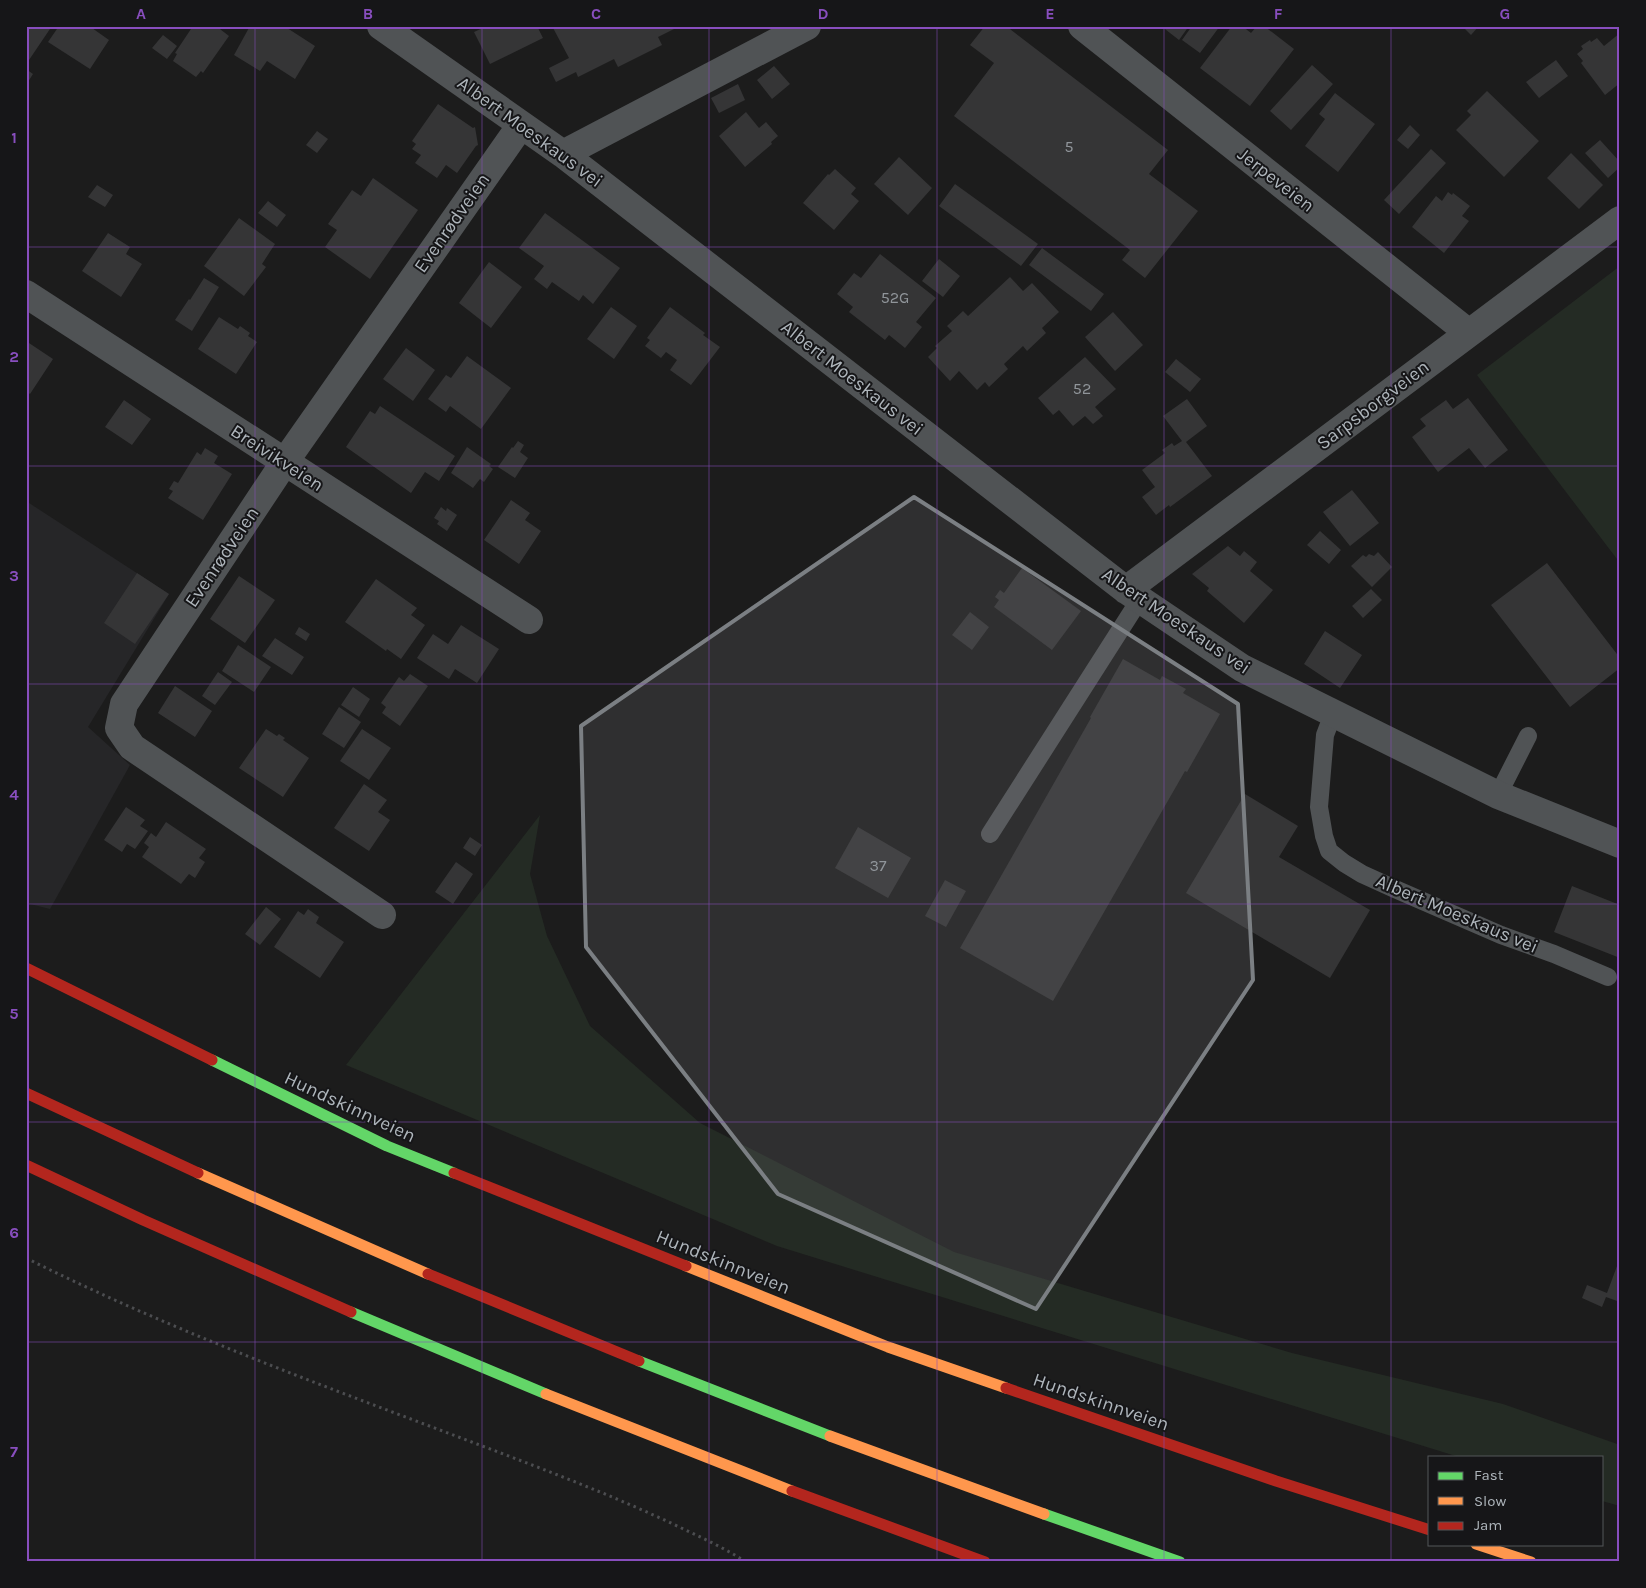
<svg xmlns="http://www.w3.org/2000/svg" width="1646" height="1588" font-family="Karla,sans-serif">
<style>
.built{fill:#262628}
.green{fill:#242b24}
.building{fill:#353536}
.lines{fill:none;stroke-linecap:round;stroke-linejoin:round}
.path{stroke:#4c4d50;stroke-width:3;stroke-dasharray:2.5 4;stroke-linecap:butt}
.lane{stroke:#505355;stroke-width:18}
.street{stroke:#505355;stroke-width:28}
.fast{stroke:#63d668;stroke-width:11}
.slow{stroke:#ff974d;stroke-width:11}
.jam{stroke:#b3261e;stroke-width:11}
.marked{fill:#7b7f83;fill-opacity:0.2;stroke:#7b7f83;stroke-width:4;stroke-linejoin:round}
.grid{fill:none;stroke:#884ebe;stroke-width:1;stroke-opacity:0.55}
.labels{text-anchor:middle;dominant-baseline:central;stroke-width:4;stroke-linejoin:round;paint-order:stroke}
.number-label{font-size:16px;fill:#90959a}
.street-label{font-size:19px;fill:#aeb5bb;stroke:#161618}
.neatline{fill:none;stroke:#884ebe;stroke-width:2}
.grid-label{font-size:16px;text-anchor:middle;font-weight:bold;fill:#884ebe}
</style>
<rect width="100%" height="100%" fill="#1c1c1c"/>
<!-- built -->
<path class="built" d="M26,501l143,93 -81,133 42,38 -80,144 -24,-6z"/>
<!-- green -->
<path class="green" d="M1620,266v297l-143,-188z
M540,815l-10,59 17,62 43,90 110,97 254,129 338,101 211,51 117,41v61l-18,-5v-44h-143l-682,-211 -431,-181z"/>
<!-- building -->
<path class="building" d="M26,26h26l-23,34 -3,-2z
M59,26h34l-1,2 17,12 -19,29 -42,-27z
M193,26h23l13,10 -26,37 -2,-2 -5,6 -23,-16 4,-7 -2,-1z
M250,26h34l31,20 -20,33 -28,-18 -7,10 -26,-16z
M487,26h50l6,12 -53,26 -16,-32z
M552,26h128l-22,11 4,8 -44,22 -4,-8 -36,18 -2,-5 -20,10 -7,-14 20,-10z
M985,26h21l162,124 -19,24 49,37 -53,67 -23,-18 8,-10 -176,-134 40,-53 -24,-18z
M1161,26h28l-10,14z
M1192,26h28l-20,27 -18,-13z
M1232,26h10l9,7 6,-7h7l30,23 -44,57 -50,-38z
M1462,26h17l-8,9z
M1620,33v50l-15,12 -24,-32 2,-2 -6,-7 6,-5 -2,-3 9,-6 1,2 6,-4 7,8z
M163,35l14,11 -10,13 -15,-11z
M1556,60l12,16 -29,22 -13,-16z
M1312,65l21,19 -42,46 -21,-19z
M774,66l16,18 -18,15 -15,-19z
M26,69l7,5 -7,11z
M738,84l7,16 -26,13 -8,-15z
M1487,91l52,50 -35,36 -48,-47 15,-15 -4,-4z
M1335,93l40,31 -37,48 -33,-26 20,-27 -6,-5z
M438,104l35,24 2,-1 3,18 -2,1 -19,27 -11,-8 -9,13 -22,-15 6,-8 -9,-6 4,-5 -4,-3z
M746,112l13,16 7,-6 12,14 -7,6 1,2 -27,23 -26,-31z
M1410,125l10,10 -12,14 -11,-9z
M317,131l11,8 -11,14 -11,-8z
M1600,140l20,22v5l-12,11 -23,-25z
M1431,149l15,14 -47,51 -15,-14z
M1571,153l32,32 -24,24 -32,-31z
M899,157l33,31 -24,27 -34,-31z
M835,169l21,19 -5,6 8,7 -25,29 -31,-27 25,-29 1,1z
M373,178l45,32 -48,69 -45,-32 12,-17 -9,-6 24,-34 9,6z
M955,184l83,60 -17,22 -82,-60z
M97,185l16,10 -8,12 -17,-10z
M1448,192l4,3 1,-2 17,13 -8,10 7,5 -25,32 -32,-26 24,-31 6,5z
M268,201l18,14 -9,12 -19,-14z
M545,213l75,55 -27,36 -10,-9 -4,6 -27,-19 -5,7 -13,-10 10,-13 -25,-18z
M239,218l36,26 -13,20 4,3 -22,29 -40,-30z
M108,233l22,14 -4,7 16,10 -21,33 -39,-26z
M1042,248l62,46 -13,17 -62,-46z
M880,254l56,44 -20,24 6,5 -17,21 -16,-13 -4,5 -36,-28 4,-5 -16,-13 17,-21 7,5z
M939,259l21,17 -17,21 -21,-16z
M489,262l33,25 -31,41 -32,-25z
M1010,277l13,14 9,-8 27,29 -17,16 4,5 -19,18 -4,-5 -19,18 4,5 -19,18 -4,-5 -8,8 -18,-19 -9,10 -22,-24 9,-9 -2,-2 17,-15 -5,-5 16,-15 5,5z
M204,278l15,9 -27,44 -17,-11 14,-21 1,1z
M611,307l26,19 -23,33 -27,-20z
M670,307l35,26 -2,2 17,12 -29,38 -21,-15 7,-10 -11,-8 -5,6 -16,-12 5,-6 -3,-2z
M1113,312l30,33 -28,26 -30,-34z
M219,317l19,12 2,-3 10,7 -2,3 9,6 -21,32 -38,-25z
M26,341l27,18 -23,35 -4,-3z
M406,348l29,22 -22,31 -30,-22z
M467,356l44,32 -30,41 -31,-23 -4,6 -18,-13 18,-24 5,3z
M1085,357l31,32 -21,18 8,9 -10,8 -8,-8 -12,10 -14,-16 -6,5 -15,-17z
M1176,359l25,20 -11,13 -25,-20z
M1468,398l40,52 -23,18 -16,-20 -31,24 -26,-35 14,-11 -6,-7 26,-19 7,9z
M1187,399l20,27 -21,16 26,34 -42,31 -1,-2 -13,10 -14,-18 13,-10 -13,-17 23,-17 -3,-3 10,-7 2,3 8,-5 -19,-25z
M124,400l27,19 -19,26 -27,-18z
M380,406l75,50 -16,25 -14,-9 -14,21 -65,-46 24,-36 5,3z
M518,441l6,4 -4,7 8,6 -13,20 -17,-11 14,-20 1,1z
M467,447l24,17 -2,2 4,3 -9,13 -4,-3 -7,9 -22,-15z
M205,448l13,8 -4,7 18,11 -29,46 -35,-22 5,-7 -4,-2 5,-8 4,2 19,-31 4,3z
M1352,490l27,33 -29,23 -27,-34z
M511,500l19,13 -5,7 16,11 -22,33 -35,-24z
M441,507l5,4 1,-3 10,7 -10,16 -10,-7 2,-3 -5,-3z
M1320,531l21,19 -12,14 -22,-19z
M1228,546l12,10 4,-5 13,11 -7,9 23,19 -29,33 -37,-32 2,-3 -17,-14z
M1378,552l14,15 -20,20 -21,-21 12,-11 3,2 3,-3 5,2z
M1547,563l73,95v10l-50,39 -79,-102z
M1022,568l59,43 -29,39 -58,-43 5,-7 -4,-3 5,-7 4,3z
M137,573l32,21 -34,50 -31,-21z
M239,576l36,24 -30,43 -35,-24z
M376,579l41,29 -6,7 14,10 -24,34 -14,-10 -1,2 -41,-29z
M1371,589l11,11 -19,18 -11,-12z
M970,612l19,15 -17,23 -20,-15z
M461,625l38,24 -22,34 -22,-14 -6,10 -32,-21 16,-24 15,10z
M299,627l11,7 -4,7 -11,-7z
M1325,631l37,24 -22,33 -36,-24z
M275,638l29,19 -12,18 -30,-19z
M238,645l33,22 -17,25 -32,-21z
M1123,659l37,21 2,-4 24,13 -3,4 37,21 -33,58 -2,-1 -132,230 -93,-53 131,-230 -1,-1z
M218,672l14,10 -17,23 -13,-9z
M410,674l18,12 -28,40 -18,-13 4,-6 -5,-4 18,-26 5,4z
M175,686l37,25 -17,26 -37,-24z
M353,687l17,12 -11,18 -18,-12z
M339,707l22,15 -17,26 -22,-14z
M266,729l11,7 2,-2 6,4 -2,2 26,18 -26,39 -44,-29z
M362,729l29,19 -22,32 -29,-19z
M364,784l23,16 -9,12 12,8 -21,31 -35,-23z
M1245,794l53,32 -19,31 91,53 -40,68 -144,-85z
M126,807l19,13 -5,6 8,5 -13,18 -8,-5 -5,8 -18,-12z
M166,822l40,27 -7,9 6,4 -10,16 -6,-4 -8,10 -39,-27 7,-10 -5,-4 7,-10 5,4z
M858,827l53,31 -23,40 -53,-30z
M470,837l12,8 -7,11 -12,-8z
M456,862l17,12 -20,30 -18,-12z
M945,880l21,11 -20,36 -21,-11z
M1572,886l48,19v53l-66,-26z
M266,907l15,12 -21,26 -15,-11z
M308,909l11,8 -3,6 28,19 -24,36 -46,-31 24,-36 6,4z
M1620,1258v44l-14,-5 -4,10 -20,-9 5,-13 20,8z"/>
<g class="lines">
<!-- path -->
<path class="path" d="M26,1258c146,73 298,128 451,186 66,25 132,50 196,80 25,12 50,23 73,38"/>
<!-- lane -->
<path class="lane" d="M1333,714l-8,21 -6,72 5,29 5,15 15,12 18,11 33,15 106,46 53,19 54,23
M1498,795l30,-59
M990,834l150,-235"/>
<!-- street -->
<path class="street" d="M381,26l182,128 563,436 116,78 256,127 122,49
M1082,26l387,307
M563,154l244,-128
M26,294l503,326
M1126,590l494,-370
M382,915l-250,-168 -13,-19 5,-24 160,-241 237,-338"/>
<!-- fast -->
<path class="fast" d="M212,1060l175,86 67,27
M351,1312l195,82
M639,1361l191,75
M1044,1514l136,48"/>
<!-- slow -->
<path class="slow" d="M198,1173l230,101
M686,1266l202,81 118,41
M546,1394l246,97
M830,1436l214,78
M1476,1544l55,18"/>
<!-- jam -->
<path class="jam" d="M26,968l186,92
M26,1093l172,80
M26,1165l117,55 208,92
M454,1173l232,93
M428,1274l211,87
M1006,1388l270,93 154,49
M792,1491l193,71"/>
</g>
<!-- marked area -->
<path class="marked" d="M914,497l324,207 15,276 -217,329 -258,-115 -192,-247 -5,-221z"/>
<!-- grid -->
<path class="grid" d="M255,26v1536M482,26v1536M709,26v1536M937,26v1536M1164,26v1536M1391,26v1536M26,247h1594M26,466h1594M26,684h1594M26,904h1594M26,1122h1594M26,1342h1594"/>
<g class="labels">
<!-- number labels -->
<g class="number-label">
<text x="1069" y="146">5</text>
<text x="895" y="297">52G</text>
<text x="1082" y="388">52</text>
<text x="878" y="865">37</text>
</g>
<!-- street labels -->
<g class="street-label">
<text transform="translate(530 132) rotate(36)">Albert Moeskaus vei</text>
<text transform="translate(1276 180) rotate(38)">Jerpeveien</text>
<text transform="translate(452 223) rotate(-55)">Evenrødveien</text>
<text transform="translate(852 378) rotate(38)">Albert Moeskaus vei</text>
<text transform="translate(1373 405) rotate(-37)">Sarpsborgveien</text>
<text transform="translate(277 458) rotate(33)">Breivikveien</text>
<text transform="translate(222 557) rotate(-56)">Evenrødveien</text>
<text transform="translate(1176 621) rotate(34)">Albert Moeskaus vei</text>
<text transform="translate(1457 914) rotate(23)">Albert Moeskaus vei</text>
<text transform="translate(350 1107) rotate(25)">Hundskinnveien</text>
<text transform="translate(723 1262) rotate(22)">Hundskinnveien</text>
<text transform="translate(1101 1402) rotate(19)">Hundskinnveien</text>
</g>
</g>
<!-- border -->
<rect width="1646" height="1588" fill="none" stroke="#161618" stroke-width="55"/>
<!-- legend -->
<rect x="1428" y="1456" width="175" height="90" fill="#161618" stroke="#535659"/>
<rect x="1438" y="1472" width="25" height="8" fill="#63d668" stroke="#535659"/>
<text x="1474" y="1480" font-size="15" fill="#aeb5bb">Fast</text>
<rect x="1438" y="1497" width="25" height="8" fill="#ff974d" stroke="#535659"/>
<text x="1474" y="1506" font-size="15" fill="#aeb5bb">Slow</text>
<rect x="1438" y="1522" width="25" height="8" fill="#b3261e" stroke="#535659"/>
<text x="1474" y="1530" font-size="15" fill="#aeb5bb">Jam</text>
<rect x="28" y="28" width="1590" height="1532" class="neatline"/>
<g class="grid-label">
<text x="141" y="19">A</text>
<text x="368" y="19">B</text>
<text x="596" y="19">C</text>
<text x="823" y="19">D</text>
<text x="1050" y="19">E</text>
<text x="1278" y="19">F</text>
<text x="1505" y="19">G</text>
<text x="14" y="143">1</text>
<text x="14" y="362">2</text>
<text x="14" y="581">3</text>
<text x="14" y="800">4</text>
<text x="14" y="1019">5</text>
<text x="14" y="1238">6</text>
<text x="14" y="1457">7</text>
</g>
</svg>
